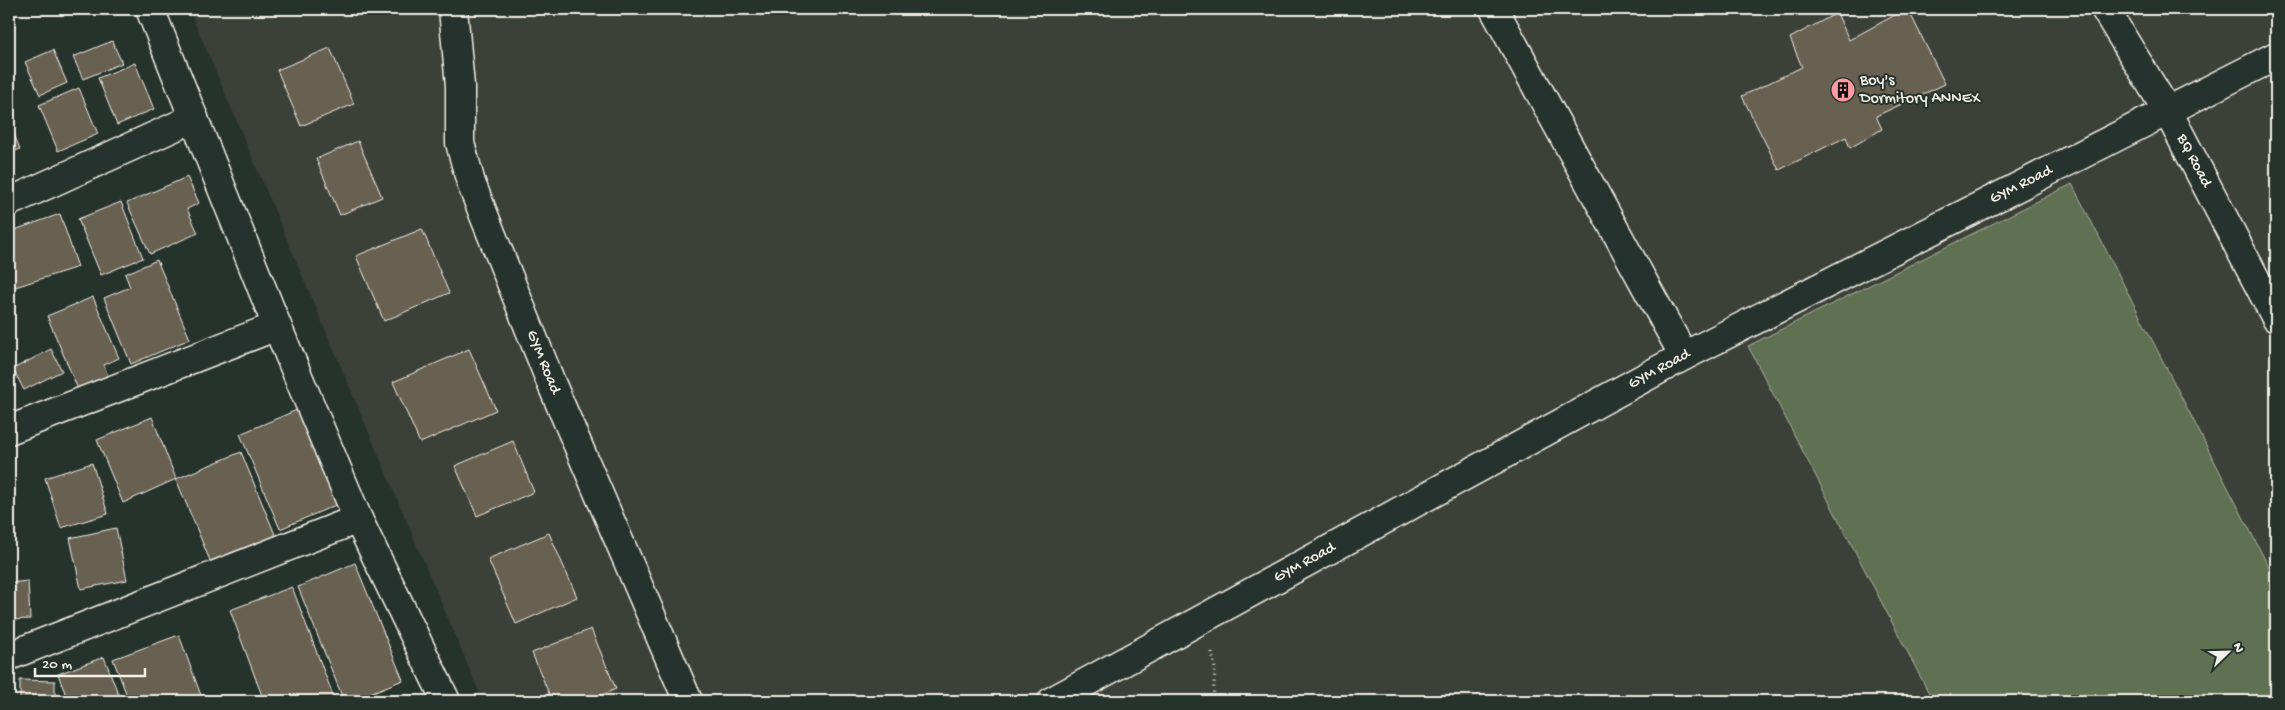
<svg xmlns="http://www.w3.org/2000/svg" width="2285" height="710" font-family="'Gochi Hand',sans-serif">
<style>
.built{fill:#3a4038}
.green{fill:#5f7052;stroke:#aab09d}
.building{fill:#686051;stroke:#f4f1e8}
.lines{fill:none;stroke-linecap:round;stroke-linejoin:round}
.minor-casing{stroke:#f4f1e8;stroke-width:31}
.path{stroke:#f4f1e8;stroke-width:3;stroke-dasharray:1 4;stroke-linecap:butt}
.minor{stroke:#26332d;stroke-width:28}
.labels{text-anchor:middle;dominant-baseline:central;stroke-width:4;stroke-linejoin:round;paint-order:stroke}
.poi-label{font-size:16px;fill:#f4f1e8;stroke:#26332d;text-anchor:start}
.street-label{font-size:16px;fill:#f4f1e8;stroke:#26332d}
</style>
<rect width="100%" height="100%" fill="#26332d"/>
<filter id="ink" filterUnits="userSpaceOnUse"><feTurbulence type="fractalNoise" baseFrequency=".02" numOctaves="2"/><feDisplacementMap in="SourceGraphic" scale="10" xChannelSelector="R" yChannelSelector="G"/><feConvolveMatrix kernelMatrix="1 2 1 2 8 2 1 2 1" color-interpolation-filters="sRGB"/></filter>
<g filter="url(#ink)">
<!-- built -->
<path class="built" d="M189,9h2087v692h-1793z"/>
<!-- green -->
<path class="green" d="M2072,184l204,397v120h-343l-185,-355z"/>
<!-- building -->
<path class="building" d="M1906,9h2l37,75 -69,32 6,13 -32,19 -4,-11 -67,33 -37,-74 60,-29 -12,-29 47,-25 12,27z
M112,41l10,22 -39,16 -10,-22z
M330,48l24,56 -53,22 -24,-56z
M53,50l14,33 -27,12 -15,-33z
M135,63l19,46 -37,16 -19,-47z
M79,88l19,46 -40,17 -19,-46z
M9,122l11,27 -11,5z
M358,141l24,56 -42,18 -24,-56z
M187,177l12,26 -12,6 11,24 -48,21 -23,-51z
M121,202l22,56 -42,17 -23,-56z
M60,214l18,53 -69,22v-57z
M422,229l27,64 -65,28 -28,-65z
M157,260l33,79 -59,25 -27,-66 26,-11 -5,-13z
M93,297l26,61 -15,7 4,11 -30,13 -31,-73z
M51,349l11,22 -38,19 -11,-21z
M469,349l27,61 -76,33 -27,-61z
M297,410l41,94 -58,25 -40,-95z
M152,417l24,62 -53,24 -26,-63z
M513,441l21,51 -57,24 -22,-50z
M241,452l35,85 -65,26 -35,-84z
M92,463l16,51 -47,14 -16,-50z
M9,466l3,42h-3z
M116,528l11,52 -46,9 -11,-51z
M549,533l28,64 -61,27 -28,-65z
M355,563l48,117 -53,21h-6l-46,-114z
M28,581l2,38 -21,1v-37z
M292,587l42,111 -7,3h-63l-34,-91z
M591,629l25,60 -29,12h-35l-20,-48z
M179,635l24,66h-74l-16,-42z
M104,657l17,44h-53l-10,-27z
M20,680l35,1v20h-35z"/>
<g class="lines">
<defs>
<g id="minor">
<path d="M150,9l127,317 81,193 88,182"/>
<path id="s1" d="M453,9l7,77v57l11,40 81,202 136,316"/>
<path d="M1494,9l190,347"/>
<path id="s2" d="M2105,9l63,103 108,206"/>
<path d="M9,202l185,-84"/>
<path d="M9,430l268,-104"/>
<path d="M9,656l349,-137"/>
<path id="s3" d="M1052,701l632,-345 592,-300"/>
</g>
</defs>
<!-- minor casing -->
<use href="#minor" class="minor-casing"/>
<!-- path -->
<path class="path" d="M1212,652l3,16 -2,33"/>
<!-- minor -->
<use href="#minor" class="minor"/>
</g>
</g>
<!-- icons -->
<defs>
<symbol id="building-disc" viewBox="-11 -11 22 22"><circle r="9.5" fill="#ff9aa2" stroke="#26332d"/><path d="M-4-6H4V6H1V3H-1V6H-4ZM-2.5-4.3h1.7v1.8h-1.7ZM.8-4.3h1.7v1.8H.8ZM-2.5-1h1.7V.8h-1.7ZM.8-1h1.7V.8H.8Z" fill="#111"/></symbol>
</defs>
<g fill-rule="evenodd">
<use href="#building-disc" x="1829" y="76" width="28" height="28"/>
</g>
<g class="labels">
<!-- poi labels -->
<g class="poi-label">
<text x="1860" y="81">Boy's<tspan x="1860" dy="18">Dormitory ANNEX</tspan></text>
</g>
<!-- street labels -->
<g class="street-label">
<text stroke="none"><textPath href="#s2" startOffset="176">BQ Road</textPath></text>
<text stroke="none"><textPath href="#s3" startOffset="1098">GYM Road</textPath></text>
<text stroke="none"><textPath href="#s1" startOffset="369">GYM Road</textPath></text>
<text stroke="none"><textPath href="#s3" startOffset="692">GYM Road</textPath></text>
<text stroke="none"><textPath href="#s3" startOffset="288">GYM Road</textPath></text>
</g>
</g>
<!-- margin -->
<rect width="2285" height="710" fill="none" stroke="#26332d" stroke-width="30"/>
<rect x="15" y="15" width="2255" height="680" fill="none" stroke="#f4f1e8" stroke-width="2" filter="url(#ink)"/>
<!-- north arrow -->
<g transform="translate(2228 652) rotate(67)" stroke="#26332d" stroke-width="4" paint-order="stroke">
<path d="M0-4L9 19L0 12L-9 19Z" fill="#f4f1e8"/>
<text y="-8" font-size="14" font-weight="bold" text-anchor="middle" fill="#f4f1e8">N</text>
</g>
<!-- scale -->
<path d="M35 668v8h110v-8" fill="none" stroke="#f4f1e8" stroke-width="2.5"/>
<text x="42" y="668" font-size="15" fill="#f4f1e8" stroke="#26332d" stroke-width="4" paint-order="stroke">20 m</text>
</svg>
